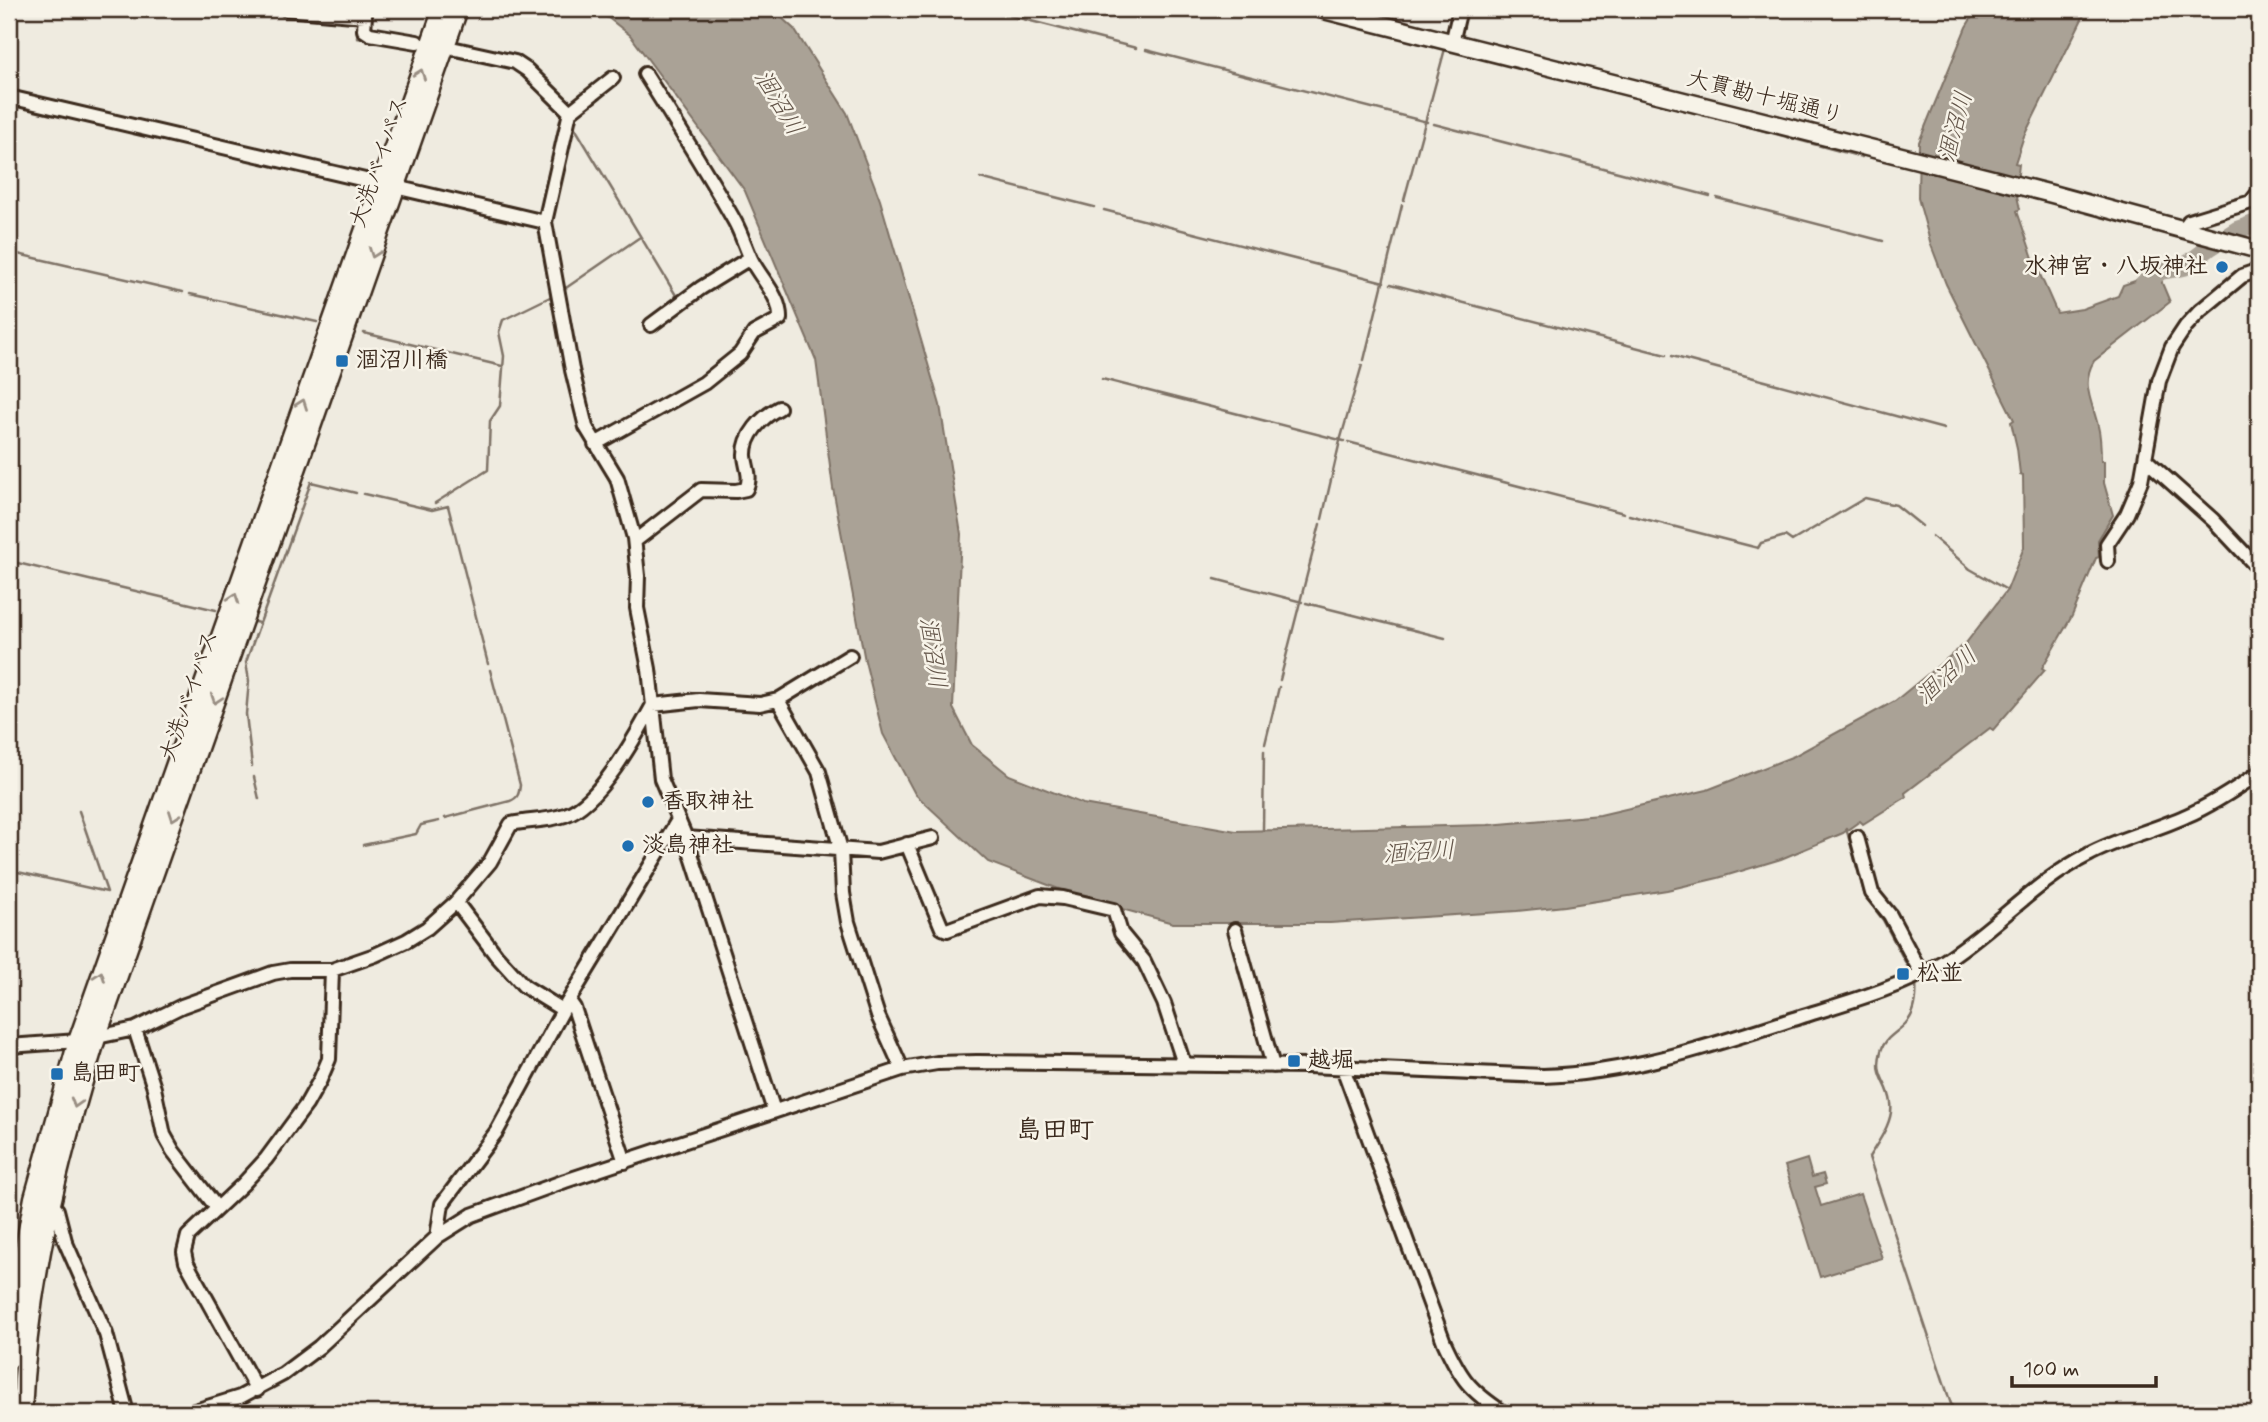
<svg xmlns="http://www.w3.org/2000/svg" width="2268" height="1422" font-family="Mynerve,'Klee One',sans-serif">
<style>
.water{fill:#aaa296;stroke:#7e7266;stroke-width:2}
.lines{fill:none;stroke-linecap:round;stroke-linejoin:round}
.stream{stroke:#7e7266;stroke-width:2.5}
.river{stroke:#aaa296;stroke-width:18}
.minor-casing{stroke:#3b2a1e;stroke-width:18}
.major-casing{stroke:#3b2a1e;stroke-width:21}
.highway-casing{stroke:#3b2a1e;stroke-width:23}
.minor{stroke:#f7f3e8;stroke-width:12}
.major{stroke:#f7f3e8;stroke-width:16}
.highway{stroke:#f7f3e8;stroke-width:18}
.oneway{stroke:#998e83}
.poi-dot{fill:#1f6fb2;stroke:#f7f3e8;stroke-width:2.5}
.labels{text-anchor:middle;dominant-baseline:central;stroke-width:5;stroke-linejoin:round;paint-order:stroke}
.street-label{font-size:23px;fill:#3b2a1e;stroke:#f7f3e8}
.poi-label{font-size:23px;font-weight:bold;fill:#3b2a1e;stroke:#f7f3e8;text-anchor:start}
.water-label{font-size:24px;font-style:italic;fill:#625448;stroke:#f7f3e8}
.quarter-label{font-size:26px;font-weight:bold;fill:#3b2a1e;stroke:#f7f3e8}
</style>
<rect width="100%" height="100%" fill="#efebe0"/>
<filter id="ink" filterUnits="userSpaceOnUse"><feTurbulence type="fractalNoise" baseFrequency=".0143" numOctaves="2"/><feDisplacementMap in="SourceGraphic" scale="14" xChannelSelector="R" yChannelSelector="G"/><feConvolveMatrix kernelMatrix="1 2 1 2 8 2 1 2 1" color-interpolation-filters="sRGB"/></filter>
<g filter="url(#ink)">
<!-- water -->
<path class="water" d="M597,9h175l22,20 53,84 33,87 60,205 21,129 -8,174 19,37 37,30 74,29 153,27 252,-6 112,-10 107,-25 87,-34 101,-55 71,-58 41,-53 17,-43 -1,-72 -3,-1 -3,-26 -6,-26 3,-2 -68,-136 -15,-39 -13,-47 1,-56 47,-115 11,-18h110l-63,127 -9,27 4,1 -3,28 4,17 -3,2 17,50 23,52 25,-4 36,-13 5,-11 12,-4 26,-22 1,24 8,19 -76,59c-14,23 -1,42 4,65 3,11 3,23 3,35h3v22l9,32 -15,25 1,17 -3,1 -24,58 -30,52 3,2 -52,60 -3,-2 -85,65 1,4 -43,27 -3,-3 -17,12 -62,26 -63,19 -51,12 -102,16 -48,5 -187,12h-157l-88,-24 -97,-37 -73,-68 -32,-60 -18,-73 -32,-173 -17,-128 -71,-169 -115,-156z
M1807,1159l5,18 11,-3 3,10 -11,3 6,19 39,-12 22,64 -62,19 -35,-111z"/>
<g class="lines">
<!-- stream -->
<path class="stream" d="M244,9l5,1
M984,9l152,39
M1289,9l29,7
M256,12l72,8 7,-1
M358,27l-1,11 14,2
M1146,50l281,72
M1544,74l184,47
M572,123l105,174
M1434,124l276,72
M1738,124l124,33
M980,178l114,29
M1717,198l166,43
M1404,200l42,-155
M1104,210l280,72
M9,252l174,40
M1391,284l275,71
M563,290l77,-53
M190,294l127,28
M364,333l138,33
M1672,356l272,73
M1364,360l38,-155
M1102,379l242,62
M1348,442l276,71
M364,494l68,16 16,-4 40,158
M435,503l53,-33 2,-49 10,-15 4,-50 -5,-24 4,-12 49,-24
M1629,515l129,33 3,-5 24,-7 7,5 73,-43 31,7 26,21
M1322,519l18,-78 22,-76
M1932,536l38,33 37,21
M9,561l207,49
M1215,579l87,23
M1306,603l139,35
M260,623l51,-141 45,11
M1280,680l40,-156
M1265,744l14,-57
M252,766l-6,-52 3,-33 -3,-19 14,-39 -6,-1
M254,777l5,22
M445,818l65,-17c8,-3 9,-7 10,-16l-30,-115
M1846,828l19,68 18,24 28,53
M1263,830l1,-79
M363,845l53,-11 5,-9 18,-4
M9,870l98,22 -28,-81
M1916,982c1,14 0,31 -10,41 -9,10 -21,14 -25,28 -7,27 7,29 10,52 3,18 -13,39 -22,54l85,256"/>
<!-- river -->
<path class="river" d="M2144,283l17,-12 23,-4 25,-19 28,-18 22,-8"/>
<defs>
<path id="minor" d="M286,9l44,4
M331,9l-1,4 35,3 -1,14 6,4 47,8
M1452,43l8,-34
M456,49l59,13 12,8 43,42 43,-34
M9,97l536,125
M570,112l-25,110 27,148 14,57 31,51 17,60 4,38 -1,32 12,61 12,110 25,59 88,273
M2183,229l6,-8 62,-19 8,-10
M651,325l50,-37 44,-27h6
M595,444l109,-61 36,-29 14,-21 26,-14c1,-22 -19,-40 -28,-58 -6,-12 -10,-26 -17,-39 -28,-50 -59,-99 -90,-148
M2146,460l67,60 46,49
M635,541l66,-51 35,1 10,-2c6,-12 0,-21 -1,-33 -1,-21 17,-39 34,-48
M2108,561l-1,-17 20,-30 14,-33 18,-100 13,-34 14,-21 14,-15 42,-35 17,-6
M778,700l41,72 22,78 2,43 5,29 30,94 24,53
M1857,837l15,56 18,22 31,58
M686,838l192,14 55,-14
M907,844l35,84 5,2 93,-34 23,2 51,12 7,23 23,28 20,42 20,61
M456,902l40,53 28,31 39,24
M1235,930l38,136
M569,1001l5,7 51,154
M135,1029l19,59 10,47 9,16 44,57
M9,1046l69,-5 57,-12 47,-23 91,-33 17,-3h42l43,-15 31,-14 21,-13 29,-26 34,-40 21,-38c18,-4 37,-3 54,-9 34,-11 71,-79 88,-110l46,-5 61,4 18,-4 72,-44
M1343,1068l101,274c17,37 25,48 60,71
M50,1202l7,8 8,31 41,93 21,79
M437,1237l5,-33 55,-73 66,-121 115,-190
M257,1390l-71,-128 -2,-10 4,-16 55,-52 23,-25 40,-54 14,-25 9,-21 3,-89
M188,1413l52,-16 43,-23 36,-27 118,-110 35,-22 93,-34 337,-112 35,-6 40,-1 331,4 235,10c90,-3 173,-32 257,-59 48,-15 100,-29 143,-55 51,-32 91,-80 145,-107 31,-17 66,-24 98,-39 26,-11 50,-27 73,-43"/>
<path id="major" d="M1320,9l732,185 207,56"/>
<path id="highway" d="M9,1359l7,-63 18,-98 44,-157 365,-1032
M22,1413c5,-129 36,-252 74,-375l362,-1029"/>
</defs>
<!-- minor casing -->
<use href="#minor" class="minor-casing"/>
<!-- major casing -->
<use href="#major" class="major-casing"/>
<!-- highway casing -->
<use href="#highway" class="highway-casing"/>
<!-- minor -->
<use href="#minor" class="minor"/>
<!-- major -->
<use href="#major" class="major"/>
<!-- highway -->
<use href="#highway" class="highway"/>
</g>
<!-- one-way arrows -->
<defs><path id="oneway-chevron" d="M-2-3.5L2.5 0L-2 3.5" fill="none" stroke-width="1.6" stroke-linecap="round" stroke-linejoin="round" transform="scale(1.75)"/></defs>
<g class="oneway">
<use href="#oneway-chevron" transform="translate(420 74) rotate(-70)"/>
<use href="#oneway-chevron" transform="translate(374 253) rotate(110)"/>
<use href="#oneway-chevron" transform="translate(302 404) rotate(-70)"/>
<use href="#oneway-chevron" transform="translate(234 598) rotate(-71)"/>
<use href="#oneway-chevron" transform="translate(216 699) rotate(109)"/>
<use href="#oneway-chevron" transform="translate(174 816) rotate(110)"/>
<use href="#oneway-chevron" transform="translate(100 976) rotate(-71)"/>
<use href="#oneway-chevron" transform="translate(76 1103) rotate(107)"/>
</g>
</g>
<!-- markers -->
<g class="poi-dot">
<circle cx="2222" cy="267" r="7"/>
<rect x="335" y="354" width="14" height="14" rx="3.5"/>
<circle cx="648" cy="802" r="7"/>
<circle cx="628" cy="846" r="7"/>
<rect x="1896" y="967" width="14" height="14" rx="3.5"/>
<rect x="1287" y="1054" width="14" height="14" rx="3.5"/>
<rect x="50" y="1067" width="14" height="14" rx="3.5"/>
</g>
<g class="labels">
<!-- street labels -->
<g class="street-label">
<text transform="translate(1765 98) rotate(14)">大貫勘十堀通り</text>
<text transform="translate(380 162) rotate(-71)">大洗バイパス</text>
<text transform="translate(190 696) rotate(-71)">大洗バイパス</text>
</g>
<!-- poi labels -->
<g class="poi-label">
<text x="2208" y="267" text-anchor="end">水神宮・八坂神社</text>
<text x="356" y="361">涸沼川橋</text>
<text x="662" y="802">香取神社</text>
<text x="642" y="846">淡島神社</text>
<text x="1917" y="974">松並</text>
<text x="1308" y="1061">越堀</text>
<text x="71" y="1074">島田町</text>
</g>
<!-- water labels -->
<g class="water-label">
<text transform="translate(778 103) rotate(59)">涸沼川</text>
<text transform="translate(1956 127) rotate(-75)">涸沼川</text>
<text transform="translate(932 653) rotate(82)">涸沼川</text>
<text transform="translate(1947 676) rotate(-42)">涸沼川</text>
<text transform="translate(1419 853) rotate(-4)">涸沼川</text>
</g>
<!-- quarter labels -->
<g class="quarter-label">
<text x="1055" y="1131">島田町</text>
</g>
</g>
<!-- margin -->
<rect width="2268" height="1422" fill="none" stroke="#f7f3e8" stroke-width="35"/>
<rect x="18" y="18" width="2233" height="1387" fill="none" stroke="#3b2a1e" stroke-width="2.5" filter="url(#ink)"/>
<!-- scale -->
<path d="M2012 1376v10h144v-10" fill="none" stroke="#3b2a1e" stroke-width="3.5"/>
<text x="2023" y="1376" font-size="21" fill="#3b2a1e" stroke="#f7f3e8" stroke-width="5" paint-order="stroke">100 m</text>
</svg>
